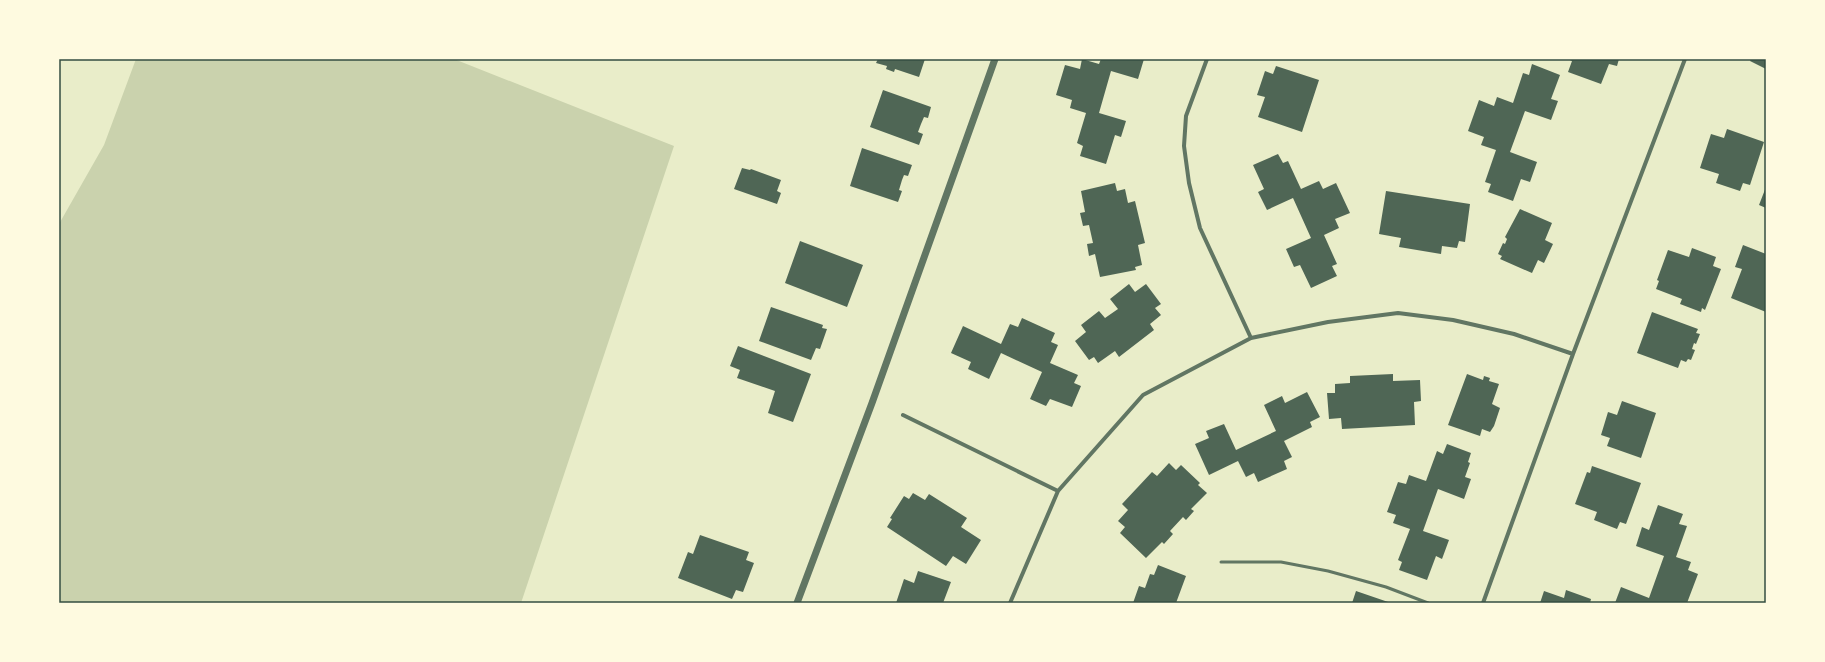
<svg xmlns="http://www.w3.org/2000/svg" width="1825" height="662" font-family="Lato,sans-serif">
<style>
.green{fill:#cad2ad}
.building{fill:#4f6655}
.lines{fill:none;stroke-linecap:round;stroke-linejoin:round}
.service{stroke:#617663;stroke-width:3}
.minor{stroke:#617663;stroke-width:4}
.tertiary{stroke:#617663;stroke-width:7}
.neatline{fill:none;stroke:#344e41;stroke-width:1.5}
</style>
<rect width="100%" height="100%" fill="#e9edc9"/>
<!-- green -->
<path class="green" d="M136,59h318l220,87 -153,457h-462v-379l45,-79z"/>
<!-- building -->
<path class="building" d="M878,59h47l-6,18 -24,-8 -1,3 -8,-3 1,-3 -11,-3z
M1082,59l17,5 2,-5h43l-6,20 -27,-8 -12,42 27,8 -5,16 -6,-2 -9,29 -26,-8 3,-10 -6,-3 9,-30 -16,-5 2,-8 -16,-5 9,-30 15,4z
M1568,59h51l-2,7 -8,-2 -8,20 -33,-12 4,-11z
M1751,59h15v10l-16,-8z
M1532,64l28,11 -9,24 7,2 -7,19 -26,-9 -15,41 27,10 -7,20 -9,-3 -8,22 -25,-9 3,-8 -6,-2 11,-32 -15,-5 3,-8 -16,-6 11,-31 15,6 3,-9 16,6 10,-30 6,2z
M1276,66l43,14 -17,52 -44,-15 7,-20 -8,-2 8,-24 8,3z
M883,90l48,17 -3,11 -4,-1 -3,7 -3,8 5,2 -4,11 -49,-18z
M1727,129l37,13 -14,43 -7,-2 -3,8 -24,-8 3,-9 -19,-6 11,-34 13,4z
M862,148l50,17 -4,11 -4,-1 -2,5 -3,10 3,1 -4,11 -48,-16z
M1278,154l5,9 5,-2 13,28 18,-8 4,8 13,-6 14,30 -15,6 4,9 -15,7 13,29 -5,2 5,10 -26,12 -11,-23 -6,2 -8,-18 25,-11 -18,-40 -26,12 -9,-18 6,-3 -11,-24z
M742,168l8,2 1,-1 30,11 -4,11 4,2 -4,11 -43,-15z
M1115,183l2,8 8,-2 3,14 7,-2 10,42 -7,2 4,20 -7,2 1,3 -36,7 -5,-23 -6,2 -2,-12 6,-1 -4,-18 -6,1 -3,-13 5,-1 -4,-21z
M1766,187v21l-7,-3z
M1386,191l84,13 -5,38 -6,-1 -2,7 -15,-2 -1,8 -42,-7 2,-9 -22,-4z
M1520,209l32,14 -7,17 8,4 -9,19 -6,-3 -6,13 -32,-14 2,-3 -4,-2 5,-11 2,1 2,-5 -2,-2z
M800,241l63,24 -16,42 -62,-24z
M1743,245l23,9v58l-35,-14 11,-29 -7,-2z
M1692,248l24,9 -3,9 8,3 -16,41 -3,-2 -1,4 -21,-8 2,-5 -26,-10 3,-8 -2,-1 11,-30 21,7z
M1129,284l6,8 11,-8 15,20 -6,4 6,7 -11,9 4,6 -35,27 -4,-6 -17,12 -4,-6 -5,3 -14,-19 11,-9 -5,-7 18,-14 6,7 13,-9 -8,-10z
M771,307l52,18 -1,3 5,1 -7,20 -4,-1 -5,12 -52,-19z
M1652,312l46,17 -2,4 4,1 -4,10 -2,-1 -2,6 3,1 -4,10 -3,-1 -2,3 -5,-2 -3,8 -41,-15z
M1022,318l33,15 -4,9 7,3 -8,18 28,12 -4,8 7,3 -9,21 -22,-8 -4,7 -16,-7 12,-27 -41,-19 -12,26 -21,-10 3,-7 -20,-9 12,-27 38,18 9,-20 8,3z
M738,346l73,28 -18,48 -25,-9 7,-22 -38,-13 3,-8 -10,-4z
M1393,374v7l27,-1 1,21 -7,1 1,23 -73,4 -1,-11 -12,1 -2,-26h8v-9l15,-1v-7z
M1467,374l16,6 1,-4 6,2 -1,3 10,3 -7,20 8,4 -6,18 -4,6 -8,-3 -2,7 -32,-11z
M1307,392l13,25 -10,5 2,5 -28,14 8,16 -8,4 3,8 -29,13 -4,-9 -8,4 -8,-16 -29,14 -14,-31 14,-6 -3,-7 18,-7 12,26 40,-19 -12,-26 18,-9 3,7z
M1622,401l34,12 -15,45 -34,-12 3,-8 -9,-3 7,-23 9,3z
M1447,444l24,9 -3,9 2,1 -5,14 6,2 -7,20 -26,-10 -15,42 26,9 -7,19 -6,-3 -9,24 -28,-10 3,-8 -4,-2 12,-31 -17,-6 3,-8 -9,-3 11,-30 8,2 3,-9 17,6 11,-30 6,3z
M1169,463l7,7 5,-5 19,18 -2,2 9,8 -16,16 3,2 -8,9 -3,-3 -13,14 3,3 -9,10 -2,-2 -16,16 -26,-25 5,-6 -7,-6 10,-11 -6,-6 30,-32 5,4z
M1592,466l49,17 -15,41 -6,-2 -3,7 -23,-9 3,-8 -22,-8 12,-32 3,1z
M913,493l12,7 4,-6 38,24 -6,9 20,13 -15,24 -13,-8 -7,10 -59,-39 5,-8 -2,-1 14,-22 5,3z
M1658,505l25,9 -4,10 8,2 -11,31 15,5 -3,8 10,4 -11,29h-72l6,-16 28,11 15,-42 -28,-10 6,-19 7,3z
M700,535l49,17 -3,8 8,3 -11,29 -7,-2 -4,9 -54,-21 10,-26 5,2z
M1158,565l28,11 -10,27h-43l6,-17 6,2 5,-14 4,1z
M918,571l33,11 -8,21h-47l8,-24 10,4z
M1566,590l25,9 -1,4h-50l4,-12 20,7z
M1356,591l35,12h-39z"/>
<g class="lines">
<!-- service -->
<path class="service" d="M1221,562h60l47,9 58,16 42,16"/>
<!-- minor -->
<path class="minor" d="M1207,59l-21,57 -2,30 5,37 11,45 51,110
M903,415l155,76
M1010,603l48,-112 85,-96 108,-57 77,-16 70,-9 55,7 61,14 59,20
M1483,603l90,-249 112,-295"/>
<!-- tertiary -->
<path class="tertiary" d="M797,603l75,-200 123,-344"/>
</g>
<!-- border -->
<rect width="1825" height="662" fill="none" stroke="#fefae0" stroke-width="120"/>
<rect x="60" y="60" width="1705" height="542" class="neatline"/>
</svg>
